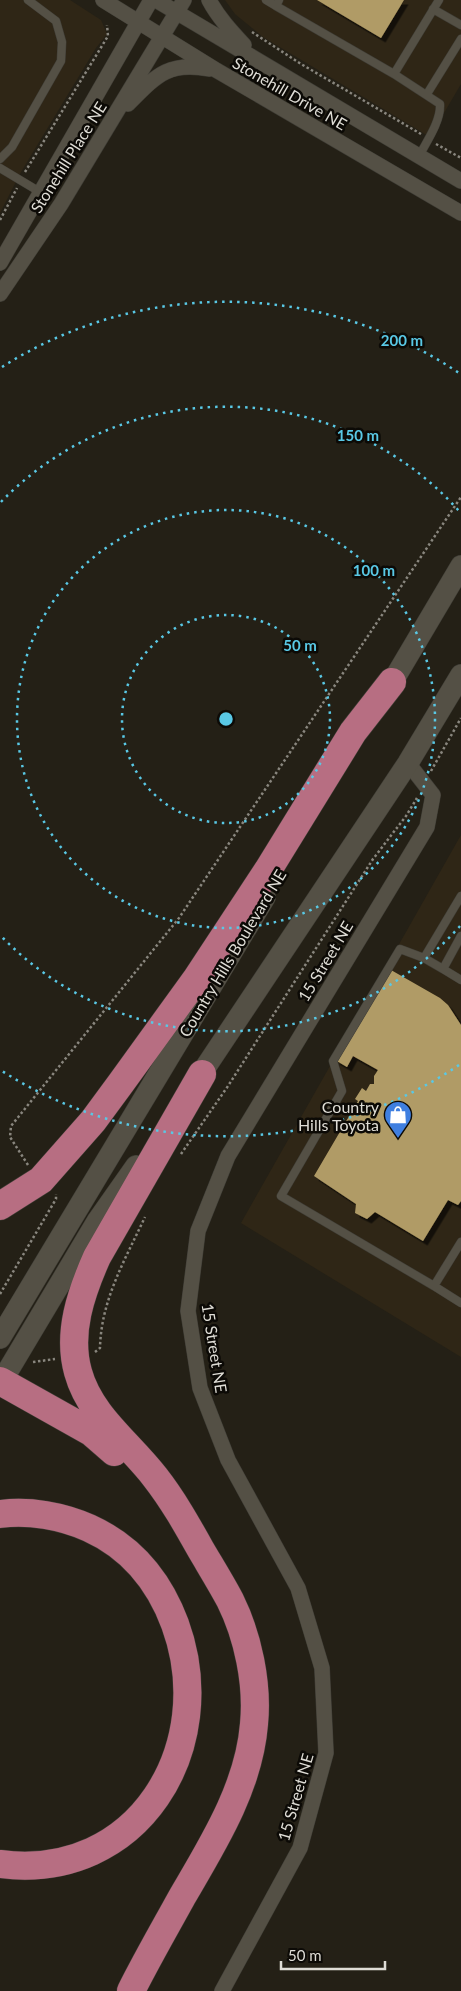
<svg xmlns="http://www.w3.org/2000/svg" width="461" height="1991" font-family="Lato,sans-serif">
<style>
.industrial{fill:#2f2616}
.building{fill:#b09b66;filter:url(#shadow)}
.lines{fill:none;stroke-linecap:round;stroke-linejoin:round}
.service-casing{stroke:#3f3d36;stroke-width:9}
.minor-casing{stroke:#3f3d36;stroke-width:16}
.secondary-casing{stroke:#3f3d36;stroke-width:22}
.motorway-casing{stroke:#3f3d36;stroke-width:29}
.path{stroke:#89867e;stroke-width:2.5;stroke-dasharray:2.5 2.5;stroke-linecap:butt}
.service{stroke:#545045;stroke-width:8}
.minor{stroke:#545045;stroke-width:15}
.secondary{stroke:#545045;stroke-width:21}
.motorway{stroke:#b76e82;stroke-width:28}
.ring{fill:none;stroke:#59c8e5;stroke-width:2.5;stroke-dasharray:2.5 5}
.labels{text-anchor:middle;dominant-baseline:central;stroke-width:5;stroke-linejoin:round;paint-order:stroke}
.street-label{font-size:16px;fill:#dfddd6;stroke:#0c0a06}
.poi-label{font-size:16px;fill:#dfddd6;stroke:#0c0a06;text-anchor:end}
.centre{fill:#59c8e5;stroke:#0c0a06;stroke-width:2.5}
.ring-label{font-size:15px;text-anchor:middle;font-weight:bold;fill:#59c8e5;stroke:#0c0a06;stroke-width:5;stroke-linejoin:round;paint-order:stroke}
</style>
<defs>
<filter id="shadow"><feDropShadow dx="4.5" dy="4.5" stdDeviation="0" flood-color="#0009"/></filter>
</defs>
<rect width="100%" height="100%" fill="#242016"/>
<!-- industrial -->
<path class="industrial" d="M0,0h70l31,20 6,14 -11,14 -75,124 -21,41z
M225,0h236v84l-31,53 -167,-100 -28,-23z
M461,835v522l-220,-134z"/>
<!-- building -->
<path class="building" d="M317,0h87l-23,38z
M391,970l49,28 8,7 13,20v176l-3,4 -10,-5 -25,41 -48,-29 -8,7 -12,-6 1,-9 -42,-28 44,-75 -3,-2 7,-11 4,3 4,-7h4v-8l4,-6 -25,-14 -6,11 -12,-7z"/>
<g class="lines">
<defs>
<path id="service" d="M266,0l10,6
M279,0l-3,6 118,68 46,30c1,17 -13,37 -21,52
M433,9l28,16
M394,74l45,-74
M427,94l34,-55
M0,159l12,-12 49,-86 1,-19 -6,-21 -28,-21
M0,168l40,24
M461,896l-37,62 19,11 18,-33
M424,958l-24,-9 -67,112 9,30 -61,105 153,90 27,-44
M443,969l18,11
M434,1286l27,17"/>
<path id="minor" d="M103,0l113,70 245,143
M156,0l305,181
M209,0c9,17 22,31 35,45
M128,104c28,-28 40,-43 81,-35
M0,263l151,-263
M0,294l61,-90 123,-204
M222,1991l78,-143 26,-95 -4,-85 -24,-80 -70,-128 -28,-72 -12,-77 10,-80 30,-75 199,-329 6,-32 -25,-32"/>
<path id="secondary" d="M384,696l77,-130
M193,1086l215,-323 53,-88
M0,1338l265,-441
M0,1384l98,-164 38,-54"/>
<path id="motorway" d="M0,1206l41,-26 52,-59 28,-38 76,-105 71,-108 85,-138 39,-50
M0,1381l91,51 23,20
M0,1514c29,-4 62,2 89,14 42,19 70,53 86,96 45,123 -37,258 -175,240
M131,1991c16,-32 34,-63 51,-94 31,-53 67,-110 72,-173 4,-40 -6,-88 -24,-124 -9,-17 -19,-33 -29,-50 -14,-25 -28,-50 -46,-73 -26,-34 -65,-61 -77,-105 -11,-39 3,-79 19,-115l105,-183"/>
</defs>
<!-- service casing -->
<use href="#service" class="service-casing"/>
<!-- minor casing -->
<use href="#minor" class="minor-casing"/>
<!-- secondary casing -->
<use href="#secondary" class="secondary-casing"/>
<!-- motorway casing -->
<use href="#motorway" class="motorway-casing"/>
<!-- path -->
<path class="path" d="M252,32l49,32 120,70
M436,144l25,14
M25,172l83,-136 -1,-11
M0,220l17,-32
M431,771l30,-53
M181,1154l47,-68 145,-227 33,-43 11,-18
M28,1165l-18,-28 1,-11 168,-208 282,-421
M0,1294l56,-95v-5
M95,1352l5,-4c1,-48 25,-88 45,-131
M33,1362l22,-3"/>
<!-- service -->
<use href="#service" class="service"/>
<!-- minor -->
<use href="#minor" class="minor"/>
<!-- secondary -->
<use href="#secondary" class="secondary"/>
<!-- motorway -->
<use href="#motorway" class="motorway"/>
</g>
<!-- distance rings -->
<g class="ring">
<circle cx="226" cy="719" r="104"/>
<circle cx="226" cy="719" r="209"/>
<path d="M460 926A313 313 0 0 1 1 936M1 502A313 313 0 0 1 460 512"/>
<path d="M459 1065A417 417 0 0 1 2 1071M2 367A417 417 0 0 1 459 373"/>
</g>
<!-- icons -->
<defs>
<symbol id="shop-pin" viewBox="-11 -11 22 30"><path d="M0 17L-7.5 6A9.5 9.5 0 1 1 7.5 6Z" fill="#3f7fe0" stroke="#0c0a06"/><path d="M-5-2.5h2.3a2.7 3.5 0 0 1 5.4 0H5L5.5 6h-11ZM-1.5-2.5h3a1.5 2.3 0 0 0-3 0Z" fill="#fff"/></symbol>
</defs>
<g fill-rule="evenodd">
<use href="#shop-pin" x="382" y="1099" width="32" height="43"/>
</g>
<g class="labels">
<!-- street labels -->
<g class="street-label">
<text transform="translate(290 93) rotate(30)">Stonehill Drive NE</text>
<text transform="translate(68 157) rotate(-58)">Stonehill Place NE</text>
<text transform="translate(232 953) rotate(-59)">Country Hills Boulevard NE</text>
<text transform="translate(325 961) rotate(-59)">15 Street NE</text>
<text transform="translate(215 1348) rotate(81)">15 Street NE</text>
<text transform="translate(295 1797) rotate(-74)">15 Street NE</text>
</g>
<!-- poi labels -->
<g class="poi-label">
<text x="379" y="1106">Country<tspan x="379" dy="18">Hills Toyota</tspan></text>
</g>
</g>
<circle cx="226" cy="719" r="8" class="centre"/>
<g class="ring-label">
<text x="402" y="346">200 m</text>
<text x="358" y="441">150 m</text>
<text x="374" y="576">100 m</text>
<text x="300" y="651">50 m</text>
</g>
<!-- scale -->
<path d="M281 1961v8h104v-8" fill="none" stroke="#dfddd6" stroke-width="2.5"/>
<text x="288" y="1961" font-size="15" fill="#dfddd6" stroke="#0c0a06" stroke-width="4" paint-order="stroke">50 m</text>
</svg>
